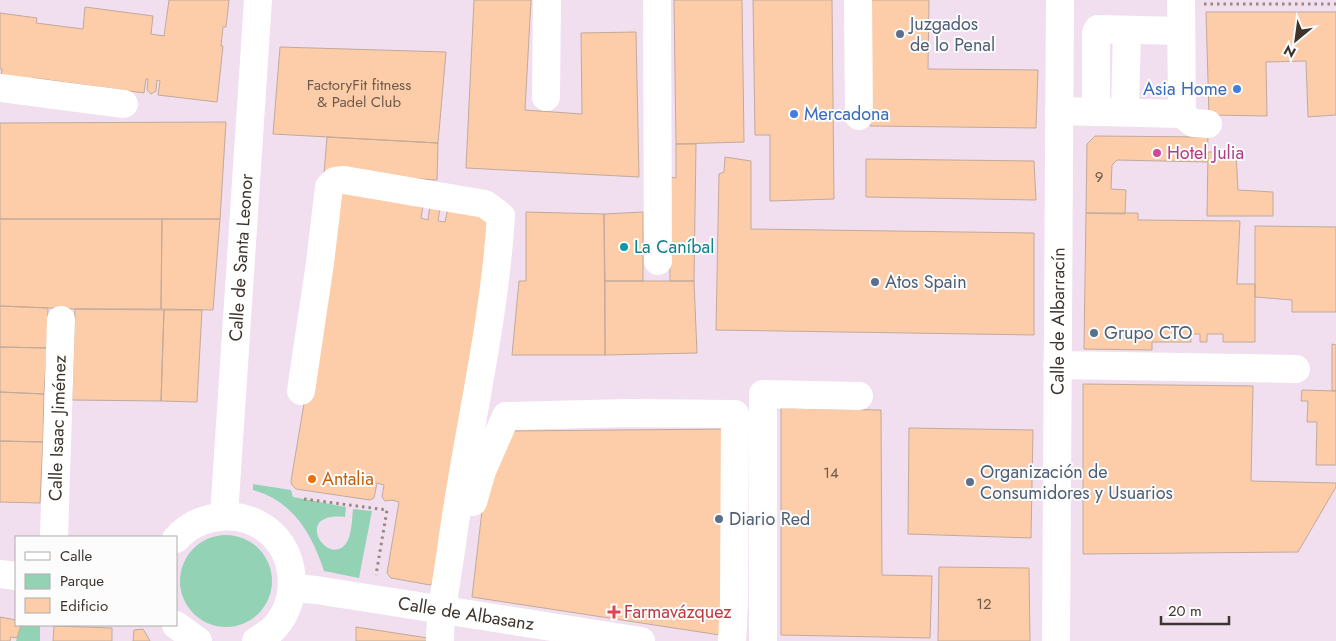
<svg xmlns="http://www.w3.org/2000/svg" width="1336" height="641" font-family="Jost,sans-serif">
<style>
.commercial{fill:#f1dff0;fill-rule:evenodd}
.green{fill:#94d2b6}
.building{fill:#fdcca8;stroke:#c1aa9a}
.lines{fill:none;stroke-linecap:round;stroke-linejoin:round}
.path{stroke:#97897f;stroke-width:3;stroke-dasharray:2.5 4;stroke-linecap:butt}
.minor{stroke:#fff;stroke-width:28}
.service-dot{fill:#5c6f8a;stroke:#fcfcfc;stroke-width:2}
.shop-dot{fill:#3f7fe0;stroke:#fcfcfc;stroke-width:2}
.hotel-dot{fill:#d1479c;stroke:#fcfcfc;stroke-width:2}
.culture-dot{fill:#0f9aa8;stroke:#fcfcfc;stroke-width:2}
.food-dot{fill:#e8710a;stroke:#fcfcfc;stroke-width:2}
.health-dot{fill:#e0444e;stroke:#fcfcfc;stroke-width:2}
.labels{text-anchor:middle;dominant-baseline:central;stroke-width:4;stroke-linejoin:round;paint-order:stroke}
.number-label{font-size:15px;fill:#6d5a4c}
.service-label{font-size:18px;fill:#4e5e75;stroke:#fcfcfc;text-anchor:start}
.shop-label{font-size:18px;fill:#366cbe;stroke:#fcfcfc;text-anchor:end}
.hotel-label{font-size:18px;fill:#b23c85;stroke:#fcfcfc;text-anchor:start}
.culture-label{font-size:18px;fill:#0d838f;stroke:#fcfcfc;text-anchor:start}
.street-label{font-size:18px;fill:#3d342d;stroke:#fcfcfc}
.food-label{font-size:18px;fill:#c56008;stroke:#fcfcfc;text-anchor:start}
.health-label{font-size:18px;fill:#be3a42;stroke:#fcfcfc;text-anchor:start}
</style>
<rect width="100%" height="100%" fill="#feebdd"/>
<!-- commercial -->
<path class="commercial" d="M0,0h1336v641h-1336zM16,537h160v88h-160z"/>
<!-- green -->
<path class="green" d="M253,484l38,6 2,7 53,10 -1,10c-56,-6 -14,56 3,23 4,-9 4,-22 5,-31l19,2 -13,67 -35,-7c-12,-37 -31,-70 -71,-81z
M180 581a46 46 0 1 1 92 0a46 46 0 1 1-92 0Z
M21,625h19v16h-24z"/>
<!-- building -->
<path class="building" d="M169,0h60l-3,27h-3l-2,19h2l-6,56 -59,-7 2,-14 -3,-1 -1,11 -5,3 -4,-4 1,-11h-2l-2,14 -111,-15 -1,11 -32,-4 2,-16h-2v-56l37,5 -1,5 47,6 2,-22 68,9 -2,18 13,2z
M474,0h57l-6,110 57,4 -1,-81 55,-1 3,145 -173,-9z
M674,0h68l2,142 -68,2z
M753,0h79l2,199 -64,2v-66h-15z
M871,0h58l-1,69 110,1 -2,58 -166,-2z
M1206,12h130v103l-28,2 -2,-56 -40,1 1,54 -58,-1z
M280,47l166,5 -8,91 -165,-9z
M226,122l-6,97h-220v-96z
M1095,136l113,1 -1,25 -90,-2 -5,5 -1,24 15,1 -1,24 -39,-1 1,-69z
M327,137l111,6 -1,37 -113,-7z
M676,144h20l-2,137h-24l-1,-104 7,1z
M1208,152h28l2,38 35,2v24h-66z
M725,157l26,4v68l283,4v102l-318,-5 3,-156 5,-2z
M866,159l168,2 2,39 -170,-3z
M347,188l76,18 -2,12 7,2 2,-14 10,2 -2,13 7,1 3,-14 47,9 -62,366 -3,2 -39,-7 -4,-5 12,-71 -7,-2 -7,1 -3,-4 2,-12 -7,-2 -3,15 -4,2 -74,-11 -4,-4 -1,-4 48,-286z
M526,212l78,2 1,141h-93l7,-74h7z
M643,212v69h-38l-1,-67z
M1086,213h52v7l102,1 -3,63h18v58h-32v-8h-16v8h-7v-8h-9v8h-39v8l-68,-1z
M0,219h162l-1,90h-86l-75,-3z
M162,219h58l-7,91 -52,-1z
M1255,226l81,1v85h-44v-12l-37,-3z
M605,281h89l3,72 -92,2z
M0,306l48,2 -1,40 -47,-1z
M75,309l89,1 -3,91 -89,-1z
M164,310h38l-5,92 -36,-1z
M1332,344l4,1v46h-4z
M0,347l47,1 -3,46 -44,-2z
M1083,384l170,2 -2,95 85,2v4l-38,65 -215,2z
M1302,390l34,1v74h-20l1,-43h-10l1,-21h-7z
M0,392l44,2 -1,48 -43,-1z
M781,408l100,2 1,165 50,1 -2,62 -149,-3z
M909,428l124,2 -2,108 -123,-4z
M729,429l-3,207 -254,-39 13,-112 24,-54z
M0,441l43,1 -3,61 -40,-1z
M939,567l90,1 1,73h-92z
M0,617l16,3v5h5l-4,13 -6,-1 -1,4h-10z
M54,626l58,2v13h-59z
M356,627l72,11v3h-72z
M143,629l7,12h-17l1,-11z"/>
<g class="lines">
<!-- path -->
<path class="path" d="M1204,4h132
M304,499l83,11 -11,65"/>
<!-- minor -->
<g class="minor">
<path d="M657,0l1,261"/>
<path d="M858,0l1,116"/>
<path d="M0,88l124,16"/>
<path d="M546,97l1,-97"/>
<path d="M1059,111l123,3 -1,-114"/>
<path d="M1096,112v-79l2,-4 83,2"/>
<path d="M1125,112l2,-82"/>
<path d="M1182,114l11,9 15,1"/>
<path d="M1057,365l239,4"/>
<path d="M301,391l19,-128 9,-76 6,-6 9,-1 141,24 16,12c-7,111 -34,218 -49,327 -4,33 -12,65 -12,98"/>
<path d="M473,502l9,-31 24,-55 123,-3 106,1 -1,189 -2,38"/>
<path id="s1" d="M224,516l34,-516"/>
<path id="s2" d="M54,537l7,-217"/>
<path d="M176,539c22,-25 62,-30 90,-10 31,23 34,70 9,98 -5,6 -13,10 -19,14"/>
<path d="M0,574l16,2"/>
<path id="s3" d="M292,588l24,2 325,51"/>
<path d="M176,625l22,16"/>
<path d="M763,641v-247l96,2"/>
<path id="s4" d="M1056,641l4,-641"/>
</g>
</g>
<!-- markers -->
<g class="service-dot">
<circle cx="900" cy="34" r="5"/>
<circle cx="875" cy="282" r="5"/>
<circle cx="1094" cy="333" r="5"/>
<circle cx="970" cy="482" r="5"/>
<circle cx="719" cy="519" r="5"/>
</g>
<g class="shop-dot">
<circle cx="1237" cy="89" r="5"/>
<circle cx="794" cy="114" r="5"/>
</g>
<circle class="hotel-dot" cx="1157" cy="153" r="5"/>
<circle class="culture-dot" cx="624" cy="247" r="5"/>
<circle class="food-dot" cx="312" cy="479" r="5"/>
<path class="health-dot" d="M611.5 604.5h5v5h5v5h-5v5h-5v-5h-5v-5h5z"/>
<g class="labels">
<!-- number labels -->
<g class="number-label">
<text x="359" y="85">FactoryFit fitness<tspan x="359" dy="17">&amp; Padel Club</tspan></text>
<text x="1099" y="177">9</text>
<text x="831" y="473">14</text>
<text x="984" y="604">12</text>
</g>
<!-- service labels -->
<g class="service-label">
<text x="910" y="24">Juzgados<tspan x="910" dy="21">de lo Penal</tspan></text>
<text x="885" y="282">Atos Spain</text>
<text x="1104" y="333">Grupo CTO</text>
<text x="980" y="472">Organización de<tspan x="980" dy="21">Consumidores y Usuarios</tspan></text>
<text x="729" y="519">Diario Red</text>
</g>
<!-- shop labels -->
<g class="shop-label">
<text x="1227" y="89">Asia Home</text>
<text x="804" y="114" text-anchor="start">Mercadona</text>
</g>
<!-- hotel labels -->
<g class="hotel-label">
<text x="1167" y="153">Hotel Julia</text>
</g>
<!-- culture labels -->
<g class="culture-label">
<text x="634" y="247">La Caníbal</text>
</g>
<!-- street labels -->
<g class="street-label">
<text stroke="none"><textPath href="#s1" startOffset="259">Calle de Santa Leonor</textPath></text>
<text stroke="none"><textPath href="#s4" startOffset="320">Calle de Albarracín</textPath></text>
<text stroke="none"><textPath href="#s2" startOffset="109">Calle Isaac Jiménez</textPath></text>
<text stroke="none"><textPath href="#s3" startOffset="176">Calle de Albasanz</textPath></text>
</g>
<!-- food labels -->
<g class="food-label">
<text x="322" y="479">Antalia</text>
</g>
<!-- health labels -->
<g class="health-label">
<text x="624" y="612">Farmavázquez</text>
</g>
</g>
<!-- legend -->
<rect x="15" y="536" width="162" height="90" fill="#fcfcfc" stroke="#b0aca9"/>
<rect x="25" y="552" width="25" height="8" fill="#ffffff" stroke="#b0aca9"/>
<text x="60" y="561" font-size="15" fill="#3d342d">Calle</text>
<rect x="25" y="574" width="25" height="15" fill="#94d2b6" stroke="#b0aca9"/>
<text x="60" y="586" font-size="15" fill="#3d342d">Parque</text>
<rect x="25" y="598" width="25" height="15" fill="#fdcca8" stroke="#b0aca9"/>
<text x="60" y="611" font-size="15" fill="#3d342d">Edificio</text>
<!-- north arrow -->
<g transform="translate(1296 40) rotate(209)" stroke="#fcfcfc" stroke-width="4" paint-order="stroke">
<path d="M0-4L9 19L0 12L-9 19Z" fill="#3d342d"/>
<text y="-8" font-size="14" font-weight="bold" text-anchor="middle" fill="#3d342d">N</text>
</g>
<!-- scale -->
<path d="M1161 616v8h68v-8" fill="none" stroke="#3d342d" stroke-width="2.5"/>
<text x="1168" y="616" font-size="15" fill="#3d342d" stroke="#fcfcfc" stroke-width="4" paint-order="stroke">20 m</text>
</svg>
